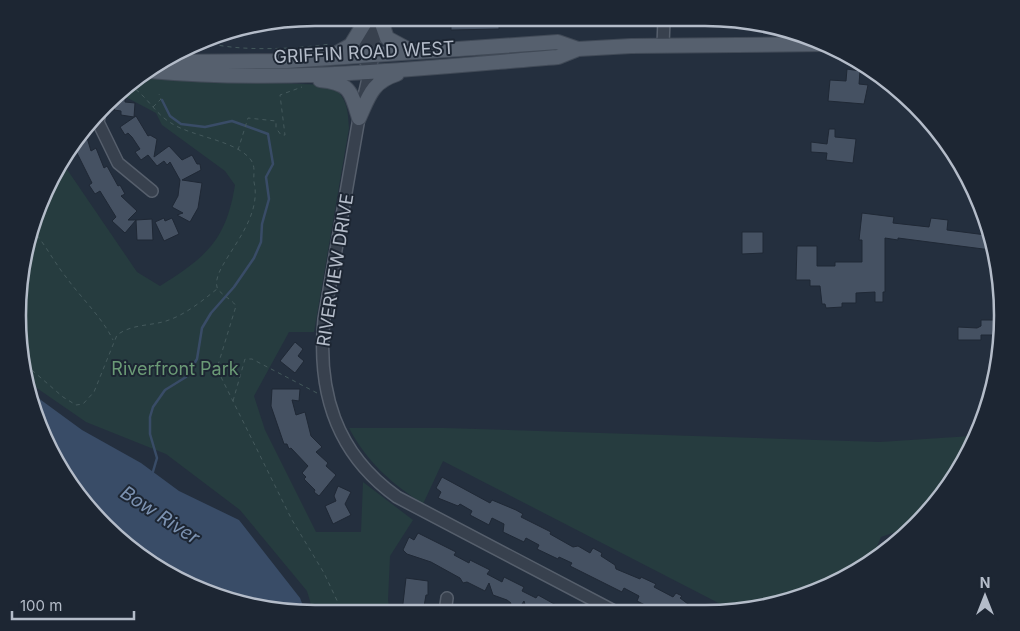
<svg xmlns="http://www.w3.org/2000/svg" width="1020" height="631" font-family="Inter,sans-serif">
<style>
.green{fill:#263c3f}
.water{fill:#394c67}
.lines{fill:none;stroke-linecap:round;stroke-linejoin:round}
.stream{stroke:#394c67;stroke-width:2.5}
.building{fill:#455162;stroke:#1f2835}
.minor-casing{stroke:#565f6c;stroke-width:14}
.major-casing{stroke:#414a57;stroke-width:16}
.path{stroke:#44595c;stroke-width:1;stroke-dasharray:4 4;stroke-linecap:butt}
.minor{stroke:#38414e;stroke-width:11}
.major{stroke:#56606e;stroke-width:14}
.labels{text-anchor:middle;dominant-baseline:central;stroke-width:4;stroke-linejoin:round;paint-order:stroke}
.street-label{font-size:18px;fill:#b4bcc9;stroke:#1d2633}
.park-label{font-size:18px;fill:#6b9a76;stroke:#1d2633}
.water-label{font-size:19px;font-style:italic;fill:#7c92b1;stroke:#1d2633}
.rim{fill:none;stroke:#b4bcc9;stroke-width:2.5}
</style>
<rect width="100%" height="100%" fill="#242f3e"/>
<!-- green -->
<path class="green" d="M142,75l74,6 113,4c18,10 19,25 20,43l-35,204h-25l-35,64 11,34 51,102h45l2,-50 50,38 -23,36 -2,44 2,11h-77l-6,-20 -67,-81 -74,-56 -80,-32 -58,-40 -10,-67 15,-95 29,-58 75,110 23,14c46,-29 66,-45 75,-101l-10,-14 -63,-46 -6,-12 -36,-19 14,-15z
M349,428h95l436,14 91,-6 -30,61 -37,32 -23,8 -8,19 -20,18 -71,29 -48,8 -291,-150 -20,43c-32,-21 -56,-42 -74,-76z"/>
<!-- water -->
<path class="water" d="M30,392l52,38 59,33 38,28 60,29 61,78 5,13h-28l-75,-20 -68,-39 -66,-71 -35,-70z"/>
<g class="lines">
<!-- stream -->
<path class="stream" d="M152,475l5,-17 -7,-24v-17l3,-10 12,-17 21,-13 11,-18 5,-31 9,-15 23,-26 20,-29 7,-16 1,-18 7,-25 -3,-22 7,-13 -5,-30 -36,-13 -27,6 -24,-3 -11,-8 -8,-16"/>
</g>
<!-- building -->
<path class="building" d="M316,18h19v8l-29,-1v-6z
M438,18l61,1v10l-48,1v-4h-13z
M847,69l13,2 -1,13 9,1 -4,19 -36,-3 2,-21 16,1z
M117,97l8,1v4l10,1 -1,14 -13,-2v-4l-7,-1z
M136,116l12,20 2,-1 7,4 -3,18 15,-11 13,14 10,-5 5,9h3l1,6 -19,10 20,3 -4,25 -8,14 -13,-7 6,-2 -11,-6 6,-11 2,-16 -10,-18 -3,3 -3,-4 -7,5 -9,-11 -7,5 -6,-8 5,-3 -8,-12 -4,-4 -3,2 -5,-8z
M829,129h6v8l21,2 -3,24 -27,-3 1,-7 -16,-1v-10l16,2z
M85,131l6,20 5,-3 8,20 3,-2 11,20 2,-1 5,9 -4,2 16,15 -9,9h8l-11,13 -13,-12 4,-4 -16,-26 -5,3 -6,-9 3,-2 -16,-32 -10,3z
M862,213l32,4 -1,6 36,4 2,-9 17,2 -1,10 39,5 5,15 -93,-12v2l-13,-2v54h-2v10h-8v-10l-19,1v10h-14v4l-16,1 -1,-4h-3l-2,-18h-10v-6h-14l1,-34h20v20h18v-4h27v-22h-3z
M164,218l1,3 7,-3 7,16 -15,7 -9,-19z
M152,219l1,21h-16l-1,-20z
M742,232h21v21l-21,1z
M981,320h16l-1,15h-15v5h-23v-13l19,1 4,-2z
M295,342l8,7 -5,7 6,5 -9,12 -15,-12z
M272,389h28l-1,12 -7,-1 4,15 9,-3 6,24 11,11 -6,5 12,11 -2,3 10,9 -17,21 -5,-4 1,-2 -11,-11 2,-2 -4,-4 6,-7 -17,-18 -2,1 -2,-5h-3l-13,-38z
M442,477l48,26 2,-3 24,10 7,4 -2,3 30,15 -1,2 23,13 5,-1 12,7 3,-5 9,5 -1,3 14,9 1,4 24,10 1,-2 15,7 -2,3 19,10 3,-4 6,3 -2,2 8,6 17,9h-34l-13,-8 -3,5 -18,-9 2,-5 -15,-8 -2,4 -52,-26 2,-3 -13,-6 -1,2 -21,-10 2,-4 -13,-7 -2,4 -21,-10 1,-8 -12,-6 -3,7 -19,-10 2,-4 -12,-7 -2,2 -20,-8 3,-6 -5,-4z
M338,486l13,6 -6,12 6,11 -18,9 -8,-18 11,-5 -2,-5z
M418,533l38,19 -2,3 15,8 1,-3 20,10 -3,4 15,8 2,-5 20,10 -2,4 14,7 2,-3 18,10 -3,7h-26l-3,-11 -6,9 -8,-5 1,-2 -4,-3 -14,-5 -4,-12 -4,8 -18,-9 -4,1 -3,-5 -29,-16 -24,-8 -4,-4 6,-13 5,3z
M406,578l22,3v14h-2l-3,17h-21z"/>
<g class="lines">
<defs>
<path id="minor" d="M376,18l-3,38 -14,62 -35,201c-7,72 11,134 73,178l219,115
M365,21l1,41
M663,45l1,-25
M99,117l-1,5 20,41 34,28
M445,612l2,-14"/>
<path id="major" d="M380,18l7,20 26,14
M330,57l21,-12 14,-23
M166,62l121,-1 271,-19 20,7
M150,71c135,13 273,-3 408,-14l20,-8 53,-3 194,-2
M320,80c30,3 31,11 39,38
M359,118c10,-22 13,-36 38,-44"/>
</defs>
<!-- minor casing -->
<use href="#minor" class="minor-casing"/>
<!-- major casing -->
<use href="#major" class="major-casing"/>
<!-- path -->
<path class="path" d="M204,42c35,10 90,7 126,2
M129,85c17,9 25,28 42,38 21,14 65,17 80,37 5,8 2,14 3,22 10,43 -43,83 -37,105 2,7 15,12 19,19l-18,59 3,12 71,143 32,53 18,38
M153,107l8,-8 -2,-5
M238,150l10,-32 28,3v7l5,7h4l-5,-40 22,-8
M32,229c13,15 22,33 34,48 15,21 36,40 47,63
M26,365l37,32 13,8 7,-1 11,-12 23,-57c15,-11 33,-9 49,-14 19,-6 36,-20 51,-32
M233,401l12,-42h7l65,34"/>
<!-- minor -->
<use href="#minor" class="minor"/>
<!-- major -->
<use href="#major" class="major"/>
</g>
<g class="labels">
<!-- street labels -->
<g class="street-label">
<text transform="translate(364 52) rotate(-3)">GRIFFIN ROAD WEST</text>
<text transform="translate(335 270) rotate(-81)">RIVERVIEW DRIVE</text>
</g>
<!-- park labels -->
<g class="park-label">
<text x="175" y="368">Riverfront Park</text>
</g>
<!-- water labels -->
<g class="water-label">
<text transform="translate(160 515) rotate(33)">Bow River</text>
</g>
</g>
<!-- crop -->
<path d="M0 0H1020V631H0ZM315 26H705A289 289 0 0 1 994 315V316A289 289 0 0 1 705 605H315A289 289 0 0 1 26 316V315A289 289 0 0 1 315 26Z" fill="#1d2633" fill-rule="evenodd"/>
<path class="rim" d="M315 26H705A289 289 0 0 1 994 315V316A289 289 0 0 1 705 605H315A289 289 0 0 1 26 316V315A289 289 0 0 1 315 26Z"/>
<!-- north arrow -->
<g transform="translate(985 596)" stroke="#1d2633" stroke-width="4" paint-order="stroke">
<path d="M0-4L9 19L0 12L-9 19Z" fill="#b4bcc9"/>
<text y="-8" font-size="14" font-weight="bold" text-anchor="middle" fill="#b4bcc9">N</text>
</g>
<!-- scale -->
<path d="M12 611v8h122v-8" fill="none" stroke="#b4bcc9" stroke-width="2.5"/>
<text x="20" y="611" font-size="15" fill="#b4bcc9" stroke="#1d2633" stroke-width="4" paint-order="stroke">100 m</text>
</svg>
